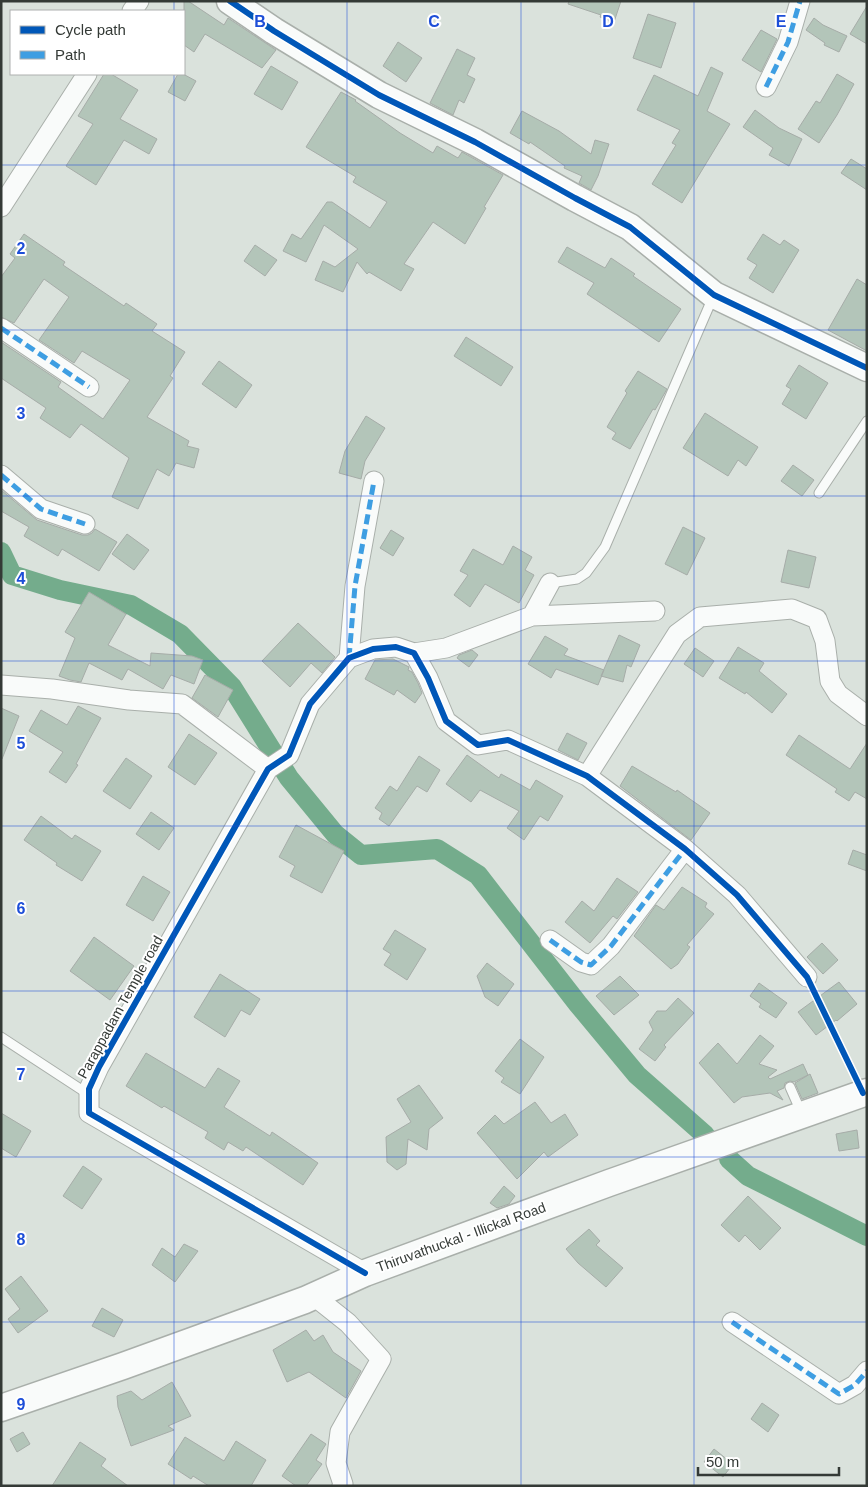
<svg xmlns="http://www.w3.org/2000/svg" width="868" height="1487" font-family="Arial,sans-serif">
<style>
.lines{fill:none;stroke-linecap:round;stroke-linejoin:round}
.canal{stroke:#74ac8c;stroke-width:20}
.building{fill:#b3c5b9;stroke:#a6aca8}
.lane-casing{stroke:#a9afaa;stroke-width:11}
.street-casing{stroke:#a9afaa;stroke-width:21}
.secondary-casing{stroke:#a9afaa;stroke-width:29}
.lane{stroke:#f9fbfa;stroke-width:9}
.street{stroke:#f9fbfa;stroke-width:19}
.secondary{stroke:#f9fbfa;stroke-width:26}
.quiet{stroke:#3e9ee2;stroke-width:5;stroke-dasharray:10 5;stroke-linecap:butt}
.cycleway-casing{stroke:#fff;stroke-width:9}
.cycleway{stroke:#0057b8;stroke-width:6}
.grid{fill:none;stroke:#1d4ed8;stroke-width:1;stroke-opacity:0.55}
.labels{text-anchor:middle;dominant-baseline:central;stroke-width:4;stroke-linejoin:round;paint-order:stroke}
.street-label{font-size:14px;fill:#343a36;stroke:#fff}
.grid-label{font-size:16px;text-anchor:middle;font-weight:bold;fill:#1d4ed8;stroke:#fff;stroke-width:4;stroke-linejoin:round;paint-order:stroke}
</style>
<rect width="100%" height="100%" fill="#dae2dc"/>
<g class="lines">
<!-- canal -->
<path class="canal" d="M1,552l11,23 48,15 71,15 49,29 52,53 57,91 46,56 26,21 76,-6 41,26 100,129 59,71 68,60
M729,1159l19,17 119,60"/>
</g>
<!-- building -->
<path class="building" d="M184,1h4l36,24 4,-7 48,32 -14,18 -57,-34 -11,18 -10,-7z
M569,1h52l-7,21 -14,-5 1,-2 -33,-11z
M867,6v38l-17,-10z
M648,14l28,9 -15,45 -28,-10z
M814,18l9,7 24,11 -8,16 -15,-7 1,-2 -19,-13z
M761,30l16,9 -16,33 -19,-12z
M398,42l24,16 -16,24 -23,-16z
M457,49l18,9 -8,17 8,4 -11,24 -5,-3 -6,15 -23,-12z
M271,66l27,16 -16,28 -28,-16z
M711,67l12,6 -16,38 23,13 -48,79 -30,-19 24,-39 -4,-2 8,-13 -43,-20 17,-35 44,21z
M104,74h7l27,16 -18,29 37,20 -8,15 -25,-14 -28,45 -30,-19 27,-42 -15,-8z
M178,74h5l13,7 -11,20 -17,-9z
M837,74l17,10 -17,31 -18,28 -21,-14 18,-28 4,2z
M341,92l15,8 -1,1 45,32 33,20 4,-7 21,12 4,-6 41,23 -19,32 2,1 -21,36 -32,-22 -29,42 10,5 -13,22 -32,-19 -2,2 -10,-12 -14,30 -28,-12 8,-19 12,6 23,-18 -34,-24 -18,37 -23,-11 9,-17 9,5 26,-37h5l38,26 17,-26 -34,-20 3,-5 -50,-30z
M755,110l24,18 23,11 -13,27 -20,-11 4,-7 -30,-21z
M522,111l37,20 32,23 4,-14 14,4 -11,32 -7,14 -12,-7 3,-7 -18,-8 1,-2 -35,-24 -1,2 -19,-11z
M851,159l16,10v21l-26,-17z
M24,234l41,28 -2,3 61,41 2,-3 31,21 -5,7 33,21 -15,24 3,2 -26,39 42,24 -2,5 12,3 -5,19 -18,-5 -7,13 -12,-7 -19,40 -26,-12 17,-39 -48,-34 -11,14 -30,-20 6,-10 -45,-30v-36l60,40 -3,5 45,32 27,-39 -48,-29 -8,12 -35,-23 30,-43 -25,-18 -30,44 -13,-6v-40l14,-19 -5,-4z
M763,234l17,11 4,-5 15,10 -26,43 -24,-15 8,-13 -10,-6z
M255,245l22,15 -12,16 -21,-15z
M567,247l38,21 6,-10 24,16 -2,2 48,33 -22,33 -72,-48 7,-11 -36,-21z
M857,279l10,6v66l-39,-21z
M466,337l47,30 -12,19 -47,-30z
M219,361l33,24 -16,23 -34,-24z
M799,365l29,18 -22,36 -24,-15 9,-15 -5,-3z
M638,371l29,18 -12,21 -2,-1 -23,40 -18,-10 4,-6 -9,-6 20,-34 -2,-2z
M705,413l53,34 -12,19 -8,-6 -10,16 -45,-28z
M366,416l19,12 -20,33 -4,18 -22,-6 6,-22z
M793,465l21,15 -12,16 -21,-15z
M1,490l36,30 45,15h6l4,-2 3,-4 22,13 -18,29 -37,-22 -4,7 -34,-20 5,-9 -28,-16z
M683,527l22,11 -18,37 -22,-11z
M391,530l13,8 -11,18 -13,-8z
M127,534l22,16 -15,20 -22,-16z
M513,546l19,11 -7,13 9,5 -15,28 -34,-19 -15,23 -16,-12 14,-20 -8,-4 13,-22 30,16z
M788,550l28,7 -7,31 -28,-6z
M89,592l37,22 -18,31 42,21 1,-13 41,3 11,4 -9,24 -23,-9 -8,14 -35,-20 -6,11 -33,-17 -8,19 -11,-2 -11,-4 16,-38 -10,-6z
M298,623l37,34 -13,16 -11,-10 -21,24 -28,-26z
M619,635l21,10 -9,22 -4,-2 -4,17 -22,-6z
M545,636l23,13 -4,6 40,15 -6,15 -42,-16 -5,9 -23,-14z
M738,647l26,16 -5,8 28,23 -15,19 -26,-21 -1,2 -26,-16z
M695,648l19,13 -11,16 -19,-13z
M472,650l6,5 -9,12 -12,-9 2,-3z
M393,659l16,8 -1,3 4,2 6,11 4,10 -7,10 -18,-13 -3,5 -29,-16 10,-19z
M205,675l28,15 -15,27 -26,-19z
M78,706l23,12 -25,46 2,1 -12,18 -17,-11 14,-20 -34,-21 12,-21 26,15z
M1,708l18,8 -17,43h-1z
M567,733l20,10 -9,17 -20,-10z
M189,734l28,19 -22,32 -27,-18z
M799,735l51,34 17,-26v56l-12,-7 -6,9 -14,-9 2,-3 -51,-34z
M467,755l32,23 2,-4 29,16 6,-10 27,16 -15,25 -8,-5 -16,24 -17,-12 12,-17 -39,-21 -9,12 -25,-18z
M419,756l21,14 -13,22 -10,-6 -28,40 -10,-7 3,-6 -7,-5 15,-22 7,5z
M126,758l26,18 -22,33 -27,-18z
M632,766l44,26 1,-2 33,23 -19,27 -71,-54z
M151,812l23,16 -15,22 -23,-16z
M41,816l31,23 3,-4 26,16 -19,30 -26,-16 1,-2 -33,-23z
M296,825l48,26 -22,42 -32,-17 5,-10 -16,-9z
M853,850l14,5v16l-19,-7z
M143,876l27,16 -17,29 -27,-16z
M617,878l21,14 -21,27 -4,-3 -23,27 -25,-21 17,-21 12,10z
M682,887l25,16 -2,4 9,7 -27,31 3,2 -12,17 -7,5 -37,-33 22,-31 8,5z
M395,930l31,19 -19,31 -23,-15 7,-11 -8,-5z
M94,937l40,29 -24,34 -40,-29z
M822,943l16,17 -15,14 -16,-17z
M487,963l27,21 -16,22 -13,-9 -8,-21z
M220,974l40,25 -10,16 -9,-5 -16,27 -31,-20z
M620,976l19,19 -25,20 -18,-19z
M839,982l18,22 -20,17 -1,-1 -20,15 -18,-23z
M759,983l28,20 -11,15 -17,-11 2,-3 -11,-8z
M678,998l16,15 -30,32 2,2 -11,14 -16,-12 14,-19 -4,-8 8,-11h9z
M760,1035l14,11 -15,18 18,6 -9,7 2,2 33,-15 5,11 -14,7 -4,-1 -5,2 -1,5 -7,3 6,9 -13,-7 -28,4 -8,6 -35,-40 19,-20 19,21z
M520,1039l24,18 -24,37 -19,-12 3,-4 -9,-7z
M146,1053l59,35 13,-20 22,13 -16,26 46,29 2,-4 46,31 -15,22 -57,-38 -3,4 -15,-9 -4,8 -19,-12 3,-6 -44,-26 -2,2 -36,-22z
M810,1074l8,19 -16,6 -7,-16z
M419,1085l24,33 -14,11 -2,21 -19,-11 -2,25 -9,6 -10,-8 -1,-25 25,-15 -14,-23z
M535,1102l16,21 14,-9 13,21 -30,22 -4,-5 -27,27 -40,-46 18,-18 9,9z
M1,1113l30,18 -15,26 -15,-9z
M857,1130l2,18 -20,3 -3,-17z
M83,1166l19,13 -20,30 -19,-13z
M504,1186l11,10 -6,8 -12,4 -7,-5z
M748,1196l33,32 -21,22 -15,-15 -6,7 -18,-17z
M589,1229l11,12 -4,4 27,23 -17,19 -28,-24 -12,-14z
M184,1244l14,7 -23,31 -23,-17 10,-17 13,9z
M21,1276l27,35 -30,22 -10,-14 12,-10 -15,-20z
M102,1308l21,12 -9,17 -22,-11z
M306,1330l8,11 9,-6 10,17 28,19 -15,27 -37,-26 -22,10 -14,-32z
M172,1382l19,34 -23,10 6,4 -43,16 -13,-39 -1,-11 14,-5 11,9z
M762,1403l17,12 -11,17 -17,-13z
M23,1432l7,12 -13,8 -7,-13z
M311,1434l15,10 -10,16 6,4 -16,22h-10l-14,-10z
M185,1437l39,24 12,-20 30,19 -15,26h-42l-16,-10 -2,3 -23,-15z
M80,1442l26,17 -5,7 27,20h-76z
M714,1449l19,15 -10,13 -19,-15z"/>
<g class="lines">
<defs>
<path id="lane" d="M819,493l48,-72
M550,583l27,-4 9,-6 19,-26 108,-250
M1,1037l87,57
M790,1087l11,25"/>
<path id="street" d="M132,11l7,-10
M766,87l22,-45 12,-41
M1,207l86,-133
M1,328l88,59
M1,475l40,34 44,15
M532,616l123,-5
M414,653l32,-5 86,-32 18,-33
M349,658l6,-72 19,-105
M1,685l51,4 77,11 53,4 86,65
M587,776l90,-142 23,-17 92,-8 25,10 8,22 5,40 8,13 29,22
M550,940l31,22 10,3 20,-19 74,-97
M365,1273l-276,-160v-24l10,-22 169,-298 21,-14 21,-51 39,-46 24,-9 23,-2 18,6 14,25 18,43 32,24 30,-5 79,36 98,73 52,46 70,82
M314,1296l34,27 33,36 -41,73 -4,31 7,21 -1,2
M732,1322l107,72 16,-9 12,-14"/>
<path id="secondary" d="M230,1l44,30 105,64 96,47 100,56 55,29 84,68 153,73
M1,1408l122,-42 182,-66 60,-27 244,-90 258,-91"/>
</defs>
<!-- lane casing -->
<use href="#lane" class="lane-casing"/>
<!-- street casing -->
<use href="#street" class="street-casing"/>
<!-- secondary casing -->
<use href="#secondary" class="secondary-casing"/>
<!-- lane -->
<use href="#lane" class="lane"/>
<!-- street -->
<use href="#street" class="street"/>
<!-- secondary -->
<use href="#secondary" class="secondary"/>
<!-- quiet -->
<path class="quiet" d="M766,87l22,-45 12,-41
M1,328l88,59
M1,475l40,34 44,15
M349,658l6,-72 19,-105
M550,940l31,22 10,3 20,-19 74,-97
M732,1322l107,72 16,-9 12,-14"/>
<defs>
<path id="cycleway" d="M230,1l44,30 105,64 96,47 100,56 55,29 84,68 153,73
M365,1273l-276,-160v-24l10,-22 169,-298 21,-14 21,-51 39,-46 24,-9 23,-2 18,6 14,25 18,43 32,24 30,-5 79,36 98,73 52,46 70,82 56,116"/>
</defs>
<!-- cycleway casing -->
<use href="#cycleway" class="cycleway-casing"/>
<!-- cycleway -->
<use href="#cycleway" class="cycleway"/>
</g>
<!-- grid -->
<path class="grid" d="M174,1v10M347,1v1485M521,1v1485M694,1v1485M174,74v1412M1,165h866M1,330h866M1,496h866M1,661h866M1,826h866M1,991h866M1,1157h866M1,1322h866"/>
<g class="labels">
<!-- street labels -->
<g class="street-label">
<text transform="translate(120 1007) rotate(-61)">Parappadam Temple road</text>
<text transform="translate(461 1237) rotate(-20)">Thiruvathuckal - Illickal Road</text>
</g>
</g>
<g class="grid-label">
<text x="260" y="27">B</text>
<text x="434" y="27">C</text>
<text x="608" y="27">D</text>
<text x="781" y="27">E</text>
<text x="21" y="254">2</text>
<text x="21" y="419">3</text>
<text x="21" y="584">4</text>
<text x="21" y="749">5</text>
<text x="21" y="914">6</text>
<text x="21" y="1080">7</text>
<text x="21" y="1245">8</text>
<text x="21" y="1410">9</text>
</g>
<!-- border -->
<rect width="868" height="1487" fill="none" stroke="#343a36" stroke-width="5"/>
<!-- legend -->
<rect x="10" y="10" width="175" height="65" fill="#ffffff" stroke="#aeb0af"/>
<rect x="20" y="26" width="25" height="8" fill="#0057b8" stroke="#aeb0af"/>
<text x="55" y="35" font-size="15" fill="#343a36">Cycle path</text>
<rect x="20" y="51" width="25" height="8" fill="#3e9ee2" stroke="#aeb0af"/>
<text x="55" y="60" font-size="15" fill="#343a36">Path</text>
<!-- scale -->
<path d="M698 1467v8h141v-8" fill="none" stroke="#343a36" stroke-width="2.5"/>
<text x="706" y="1467" font-size="15" fill="#343a36" stroke="#ffffff" stroke-width="4" paint-order="stroke">50 m</text>
</svg>
